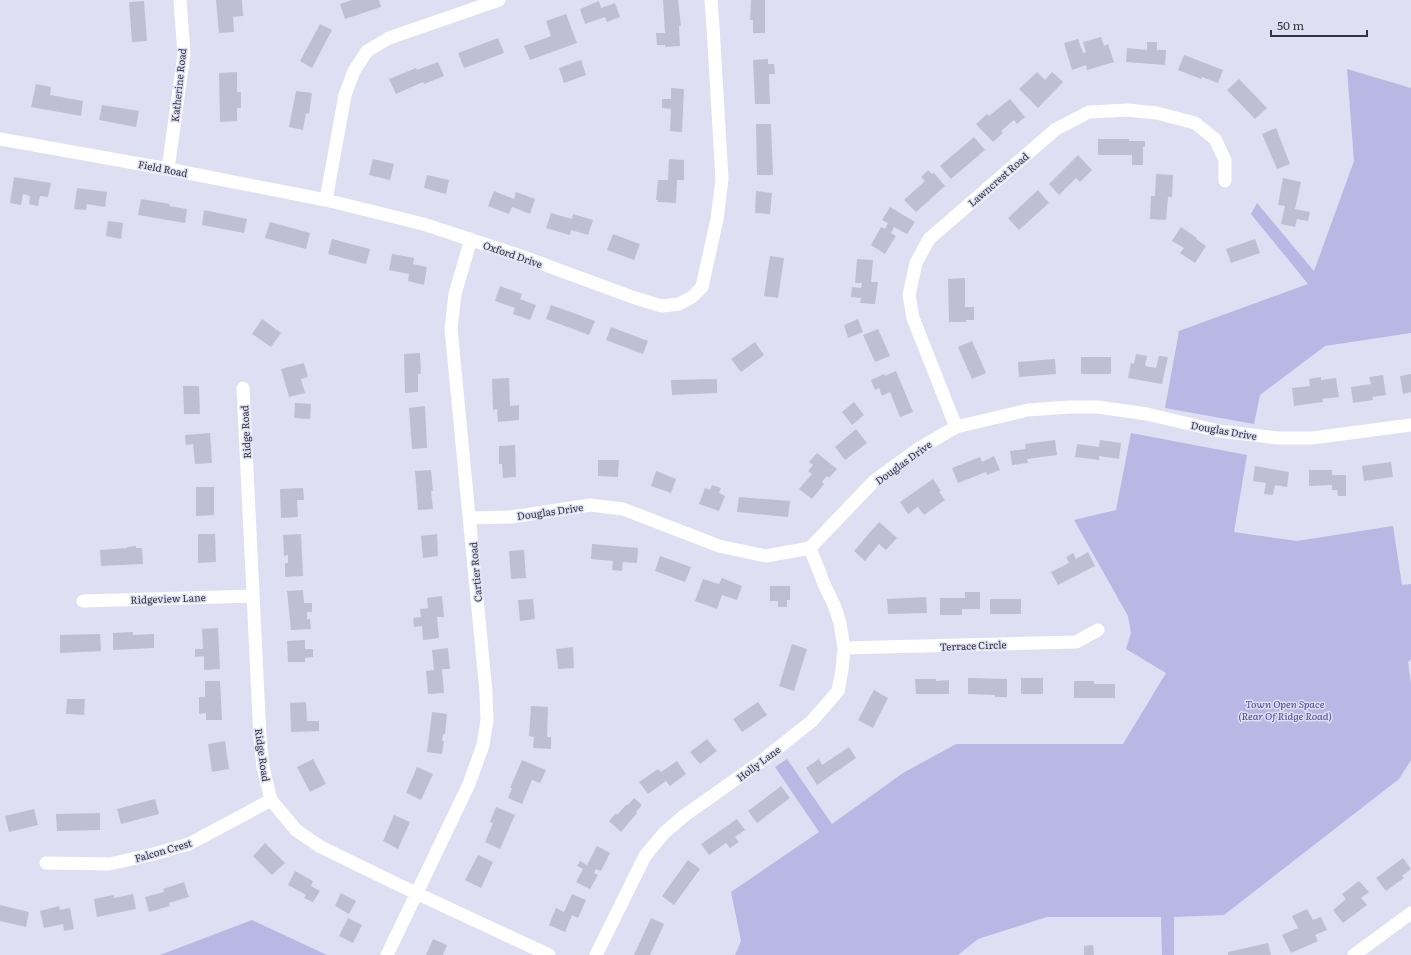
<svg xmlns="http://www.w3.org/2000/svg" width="1411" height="955" font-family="Literata,serif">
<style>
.green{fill:#b9b7e4}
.building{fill:#bfbfd4}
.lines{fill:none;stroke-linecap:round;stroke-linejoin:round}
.minor{stroke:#fff;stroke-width:13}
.labels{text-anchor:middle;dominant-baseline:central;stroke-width:3;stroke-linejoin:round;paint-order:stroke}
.street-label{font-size:10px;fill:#34343c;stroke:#dfdff4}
.park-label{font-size:10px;font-style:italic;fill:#4f4197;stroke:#dfdff4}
</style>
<rect width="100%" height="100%" fill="#dfdff4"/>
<!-- green -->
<path class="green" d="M1347,69l64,19v245l-86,13 -65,49 -6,29 -89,-16 14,-77 129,-47 -57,-70 6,-11 57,68 40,-110z
M1131,433l116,22 -13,77 63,9 96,-15 9,59 9,-1v75l-3,3 3,22v76l-12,19 -175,136 -50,2v38h-12l-1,-38h-114l-69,22 -20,16h-223l6,-14 -10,-49 88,-60 -44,-65 12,-8 45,65 71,-51 53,-29h167l43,-71 -40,-24 5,-16 -3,-17 -54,-96 42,-10z
M252,920l75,35h-167z"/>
<!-- building -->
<path class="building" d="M216,0h26l1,16 -10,1 1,15 -15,1z
M352,0h27l2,7 -36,12 -5,-15z
M663,0h15l3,26h-2l1,20 -15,1v-2h-8l-1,-12h9z
M751,0h14v33h-12v-13h-3z
M144,1l3,40 -15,1 -3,-40z
M599,1l2,7 14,-5 5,14 -13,5 -2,-5 -20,7 -5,-15z
M566,14l11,29 -47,17 -6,-14 27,-10 -5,-15z
M320,24l12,6 -20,38 -12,-7z
M1101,37l3,9 4,-2 6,18 -27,8 -1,-5 -14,5 -8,-27 14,-4 5,14 3,-1 -3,-10z
M498,38l6,15 -40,15 -6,-15z
M1147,42h10v8h9l-1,15 -39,-3 1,-14 20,2z
M1184,55l39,15 -5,13 -16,-6 -1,2 -23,-9z
M768,59v5h6l1,10h-6l1,30h-15l-2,-44z
M581,60l5,15 -22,8 -5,-15z
M438,62l6,14 -20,8 -1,-2 -27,12 -7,-15 27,-11 1,2z
M237,72v20h4v16h-4v13l-17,1 -1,-49z
M1037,72l8,8 7,-8 11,10 -25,26 -19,-19z
M1239,79l28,29 -12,11 -28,-29z
M36,84l15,3 -1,8 33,6 -2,15 -50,-9z
M671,88l13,1 -2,43 -12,-1 1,-22 -9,-1v-9h9z
M296,91l16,2 -3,21 -3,-1 -3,17 -14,-3z
M1010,99l15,18 -8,7 -3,-4 -13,11 2,2 -10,9 -17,-18 11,-10 2,2z
M102,105l37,6 -3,16 -37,-7z
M756,124h15l2,51h-16z
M1276,128l14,36 -13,5 -15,-35z
M974,137l11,13 -34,29 -11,-13z
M1098,139h31v2h16v6h-2v18h-11v-10h-34z
M1078,155l14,15 -12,12 -4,-4 -17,17 -10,-11z
M373,159l21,5 -4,16 -21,-5z
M669,159l15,1v20h-7l-1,23 -18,-1v-2h-2l2,-20h10z
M928,170l4,4 2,-1 11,13 -29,26 -12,-12 21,-19 -4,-4z
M1156,174l17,1 -1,22h-4l-2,23 -16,-1 1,-23h4z
M427,175l22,5 -3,14 -22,-6z
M14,177l37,6 -3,14 -8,-1 -2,10 -9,-2 1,-8 -7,-2 -2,11 -11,-2z
M1283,178l18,4 -6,27 15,3 -2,9 -11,-2 -2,8 -14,-3 4,-18 -7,-1z
M77,188l30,4 -2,15 -18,-3 -1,6 -12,-1z
M1038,190l11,13 -30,27 -11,-12z
M494,191l20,8 2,-7 19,7 -5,15 -18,-7 -3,7 -21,-8z
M756,191l16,2 -2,21 -15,-1z
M141,199l29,5 -1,2 18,3 -2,14 -47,-8z
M890,207l25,15 -8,12 -13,-7 -3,6 5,3 -11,18 -14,-9 10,-18 4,2 3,-6 -6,-3z
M204,210l43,9 -3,14 -42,-8z
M551,213l21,6 1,-5 20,6 -5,15 -17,-5 -1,5 -24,-7z
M108,221l15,2 -2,16 -15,-3z
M270,222l40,11 -4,16 -41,-11z
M1181,227l16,11 -1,1 10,7 -11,17 -15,-10 4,-5 -12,-7z
M613,234l27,10 -6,16 -27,-10z
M332,239l38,10 -4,15 -38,-10z
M1255,239l5,14 -29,10 -5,-14z
M392,254l22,4 -1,6 14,3 -3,18 -16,-4 1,-7 -20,-4z
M770,256l14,2 -6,40 -14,-2z
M857,259l16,1 -2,22h7l-3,22 -15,-1 1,-5 -10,-1 1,-10 9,1 1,-5h-7z
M965,278v29h9v13h-8v2h-17l-1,-43z
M500,286l22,8 -2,5 16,6 -6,15 -17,-6 2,-6 -20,-7z
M551,305l44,16 -6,14 -43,-16z
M262,319l19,14 -10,14 -19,-13z
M858,319l5,13 -15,6 -4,-13z
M611,327l37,14 -5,13 -37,-14z
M878,329l12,27 -15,6 -12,-27z
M972,341l14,32 -14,6 -14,-32z
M755,342l9,13 -23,17 -10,-13z
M420,353l1,21h-3v18l-13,1 -1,-39z
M1136,354l11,2 -2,10 11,2 3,-12 9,1 -6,27 -34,-6 3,-15 3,1z
M1081,357h30v17h-30z
M1055,359l1,15 -37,3 -1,-15z
M304,363l4,14 -7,2 4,14 -16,4 -8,-28z
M896,371l17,41 -13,5 -10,-25 -8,4 -3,-8 -4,2 -4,-10 13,-6 1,2z
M1411,374v18l-8,2 -3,-18z
M1383,375l3,20 -14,2 1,3 -20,3 -2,-16 20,-3 -2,-7z
M1321,377v3l15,-2 3,19 -17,2 1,3 -29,4 -2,-18 18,-2 -1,-7z
M509,378l1,28 9,-1v15l-21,2 -1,-13 -4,1 -1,-31z
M717,379v14l-45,2 -1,-15z
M183,386h16l1,28h-16z
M854,402l10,13 -12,10 -10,-13z
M295,403l16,1 -1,15 -16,-1z
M425,406l2,42 -15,1 -3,-41z
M856,429l11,14 -22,17 -10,-13z
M210,433l2,30 -17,1 -2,-20 -7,1 -1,-10z
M1055,440l2,15 -30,4 1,4 -16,2 -2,-14 16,-2 -1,-5z
M1100,440l21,3 -2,16 -20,-3v4l-24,-3 2,-13 22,3z
M515,445l1,32 -13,1 -1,-14h-3v-18z
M817,453l20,16 -8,9 -2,-2 -5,6 2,2 -12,15 -13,-10 13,-15 -4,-3 5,-6 -4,-3z
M994,456l6,14 -13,5 -1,-3 -28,11 -6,-15 28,-11 2,5z
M598,460h21l-1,17 -20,-1z
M1391,462l2,15 -29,4 -2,-15z
M1255,466l34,6 -2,15 -12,-2 -2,10 -9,-1 2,-11 -13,-2z
M431,470l2,21h-2l2,18 -15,1 -3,-39z
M1309,470h23v5h14v21h-8l-1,-6h-5v-5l-23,1z
M656,471l20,8 -5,14 -20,-7z
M933,479l8,12 -2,1 6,8 -21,15 -6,-8 -10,7 -8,-12z
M712,485l9,3 -2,5 6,3 -6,15 -20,-7 6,-16 5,2z
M196,487h18v28l-18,1z
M303,488l1,12h-7l1,17 -17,1 -1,-29z
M739,497l51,4 -2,16 -51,-5z
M879,522l18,16 -11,12 -7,-6 -14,17 -11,-10z
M198,534h17l1,28 -18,1z
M301,534l2,42 -18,1v-14h3v-8l-4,1 -1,-21z
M437,534l1,22 -15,2 -2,-22z
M592,544l46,4 -1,15 -14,-1 -1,9 -10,-1 1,-9 -22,-2z
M136,546v2h6l1,16 -42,2 -1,-16 27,-2v-1z
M524,550l2,28 -15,1 -2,-28z
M1088,552l7,14 -37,19 -7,-13 18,-9 -3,-6 7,-4 3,6z
M660,556l31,11 -6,15 -30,-11z
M722,578l20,8 -5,14 -15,-5 -5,14 -22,-8 8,-22 16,5z
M770,586h20v14h-3v7h-9v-6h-8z
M303,590l1,13h8v9h-5v7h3l1,10 -20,1 -4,-39z
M965,592h15v17h-18v6h-22v-17h25z
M442,596l2,21h-7l2,21 -16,2 -1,-14 -8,1 -1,-9 8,-1 -1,-8 8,-1 -1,-10z
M926,597l1,16 -39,1 -1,-15z
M533,599l2,20 -15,2 -2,-21z
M990,599h31v15h-31z
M218,628l2,41 -16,1v-14l-9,1v-8h8l-1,-20z
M133,632v3l21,-1v14l-41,2v-17z
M100,634l1,17 -41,2v-18z
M305,640v9h8v8l-8,1v4h-17l-1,-21z
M792,644l15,5 -13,42 -15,-5z
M573,647l1,21 -16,1 -2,-20z
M448,648l2,21h-8l2,24 -16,1 -2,-23 8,-1 -2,-20z
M968,678l39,1v18h-12v-2l-27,-1z
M1021,678h22v16h-22z
M915,679h21v2l13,-1v14h-33z
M205,681h15l2,39h-16v-7l-7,1v-17h6z
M1074,681h20v3h21v14h-41z
M874,690l14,8 -15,30 -15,-8z
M67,699h18l-1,16 -18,-1z
M306,702l1,19h12v10l-28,1 -1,-29z
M758,702l9,13 -25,17 -9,-13z
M531,706l17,1 -1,30h4v12l-18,-1 1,-11 -5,-1z
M432,712l15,2 -2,20h-2l-1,7h2l-2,13 -15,-2z
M707,739l10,12 -17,13 -10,-12z
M225,741l4,28 -17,3 -4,-28z
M849,747l7,11 -39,27 -11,-17 13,-9 3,6z
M313,759l13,25 -16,8 -13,-25z
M522,760l24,10 -6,13 -8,-3 -10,24 -14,-6 4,-10h-2z
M677,761l9,13 -16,12 -4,-5 -18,13 -9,-12 19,-13 3,3z
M417,767l16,7 -12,26 -15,-7z
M781,786l9,12 -33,25 -9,-12z
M634,798l8,7 -6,7 1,1 -16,19 -12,-11 7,-8 1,2 10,-11 1,1z
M155,799l4,15 -38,10 -4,-15z
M496,807l19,8 -15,34 -15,-7 8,-19 -3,-1z
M34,809l4,16 -29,7 -4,-16z
M100,813v17l-43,1 -1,-17z
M394,815l16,7 -12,27 -15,-8z
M737,819l8,11 -10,7 4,5 -9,6 -4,-5 -17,12 -8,-11z
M265,843l20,20 -13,12 -19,-19z
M597,846l13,7 -9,18 -5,-2 -2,4 4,2 -8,14 -14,-7 7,-13 -6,-3 3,-5 7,4z
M478,855l15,7 -12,26 -16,-8z
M1403,858l8,11 -9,7 2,2 -18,13 -10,-13z
M688,860l12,9 -26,36 -12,-9z
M295,871l18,10 -2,5 9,5 -7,11 -9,-4 2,-3 -18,-10z
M1359,881l10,11 -8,6 6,7 -24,18 -10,-13 13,-11 -4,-5z
M184,882l5,15 -20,6 1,3 -21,6 -4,-15 19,-5 -1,-3z
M341,893l15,8 -7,13 -14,-8z
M133,894l3,15 -39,8 -3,-18 20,-4v3z
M572,894l14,6 -8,18 -6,-3 -7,17 -16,-7 7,-17 8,4z
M0,905l29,7 -3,15 -26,-6z
M59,906l1,4 10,-2 4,21 -10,2 -1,-7 -19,4 -4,-17z
M1307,909l6,11 8,-3 6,13 -12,5 3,6 -27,12 -9,-18 16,-7 -6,-12z
M348,918l14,7 -9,18 -14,-7z
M651,918l13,6 -14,31h-16z
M433,939l14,6 -4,10h-17z
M1268,943l3,12h-43v-3z
M1093,945l1,10h-10v-9z"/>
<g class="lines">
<!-- minor -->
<path class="minor" d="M0,139l168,30 158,31 97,24 98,32 114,42 27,8 17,-2 13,-7 10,-10 15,-68 5,-40 -9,-152 -2,-27
M168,169l16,-115 -4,-54
M326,200l19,-105 9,-24 13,-20 22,-13 110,-38
M243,388l17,350 3,29 8,33 25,30 25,17 80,39 148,69
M956,427l-43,-109 -4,-23 7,-32 13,-24 127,-110 33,-17 38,-2 30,3 38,10 20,16 10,21v21
M470,518l41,-1 79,-12 33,4 96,37 47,10 44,-8 64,-67 44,-32 38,-22 72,-17 42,-3h28l49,7 72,17 59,7h34l99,-13
M83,601l170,-5
M844,648l232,-6 22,-12
M46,863l63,1 41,-9 39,-11 82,-44
M387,955l82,-171 14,-39 4,-25 -1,-28 -35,-363 4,-35 16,-55
M596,955l49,-99 19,-23 21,-18 74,-52 53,-42 26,-30 4,-21 2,-22 -4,-25 -5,-16 -11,-23 -14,-36
M1354,955l57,-42"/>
</g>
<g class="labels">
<!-- street labels -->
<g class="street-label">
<text transform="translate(178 85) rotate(-84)">Katherine Road</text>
<text transform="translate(163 168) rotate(11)">Field Road</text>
<text transform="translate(998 179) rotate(-41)">Lawncrest Road</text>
<text transform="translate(513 254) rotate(19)">Oxford Drive</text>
<text transform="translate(1224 430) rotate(10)">Douglas Drive</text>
<text transform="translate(245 432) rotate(-93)">Ridge Road</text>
<text transform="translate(903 462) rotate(-36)">Douglas Drive</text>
<text transform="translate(550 511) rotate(-8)">Douglas Drive</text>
<text transform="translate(475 572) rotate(-95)">Cartier Road</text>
<text transform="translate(168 598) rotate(-2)">Ridgeview Lane</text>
<text transform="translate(973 645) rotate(-2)">Terrace Circle</text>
<text transform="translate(263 755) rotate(82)">Ridge Road</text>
<text transform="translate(758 763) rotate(-37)">Holly Lane</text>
<text transform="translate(163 850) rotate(-16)">Falcon Crest</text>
</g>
<!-- park labels -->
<g class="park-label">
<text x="1285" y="703">Town Open Space<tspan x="1285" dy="12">(Rear Of Ridge Road)</tspan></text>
</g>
</g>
<!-- scale -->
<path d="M1271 30v6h96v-6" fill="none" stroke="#34343c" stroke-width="2"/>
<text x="1277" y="30" font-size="12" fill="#34343c" stroke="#dfdff4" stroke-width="3" paint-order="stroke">50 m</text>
</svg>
